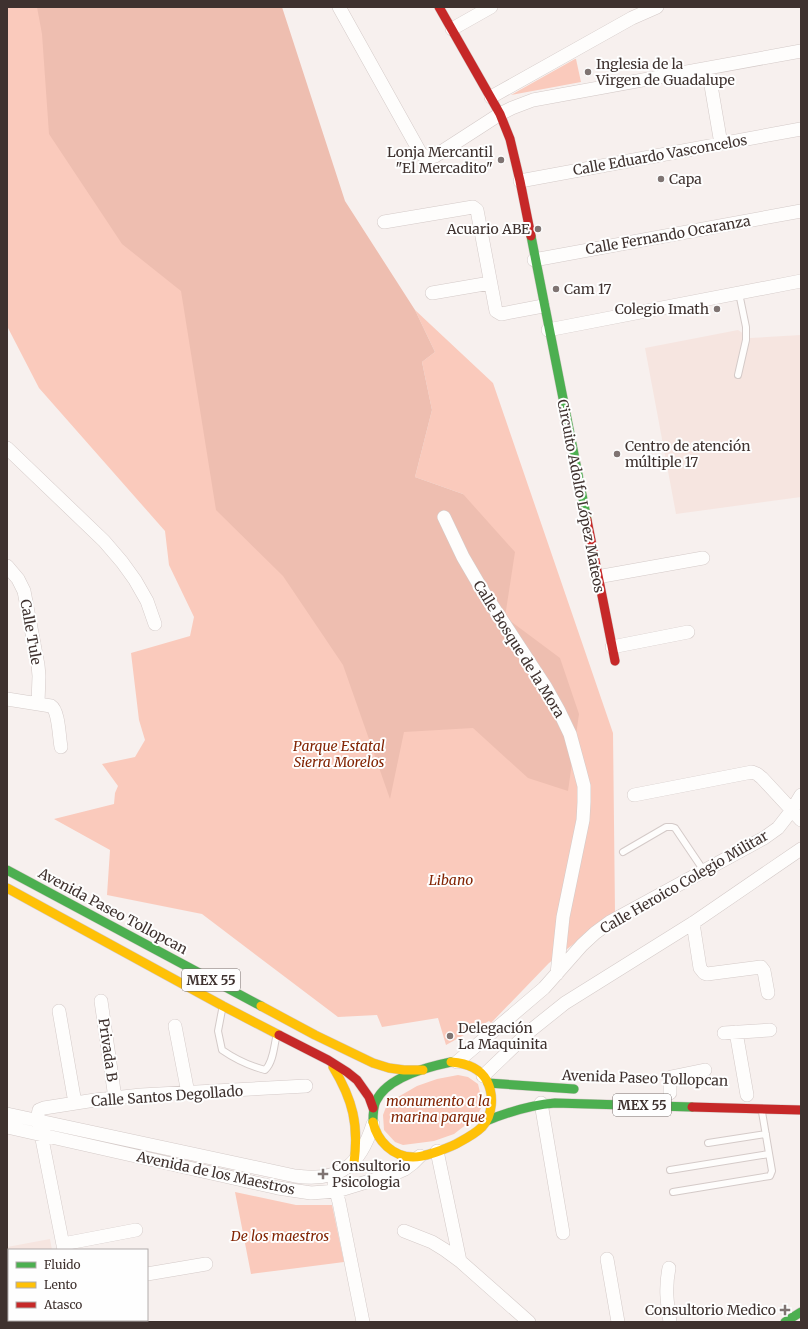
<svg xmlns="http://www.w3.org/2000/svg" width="808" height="1329" font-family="Merriweather,serif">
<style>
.built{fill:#f6e5e0}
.green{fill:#facabc}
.forest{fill:#eebeb0}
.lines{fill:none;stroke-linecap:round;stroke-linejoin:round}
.lane-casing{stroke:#d4cac8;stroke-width:8}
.street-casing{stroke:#d4cac8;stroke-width:14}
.fast-casing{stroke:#d4cac8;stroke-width:10}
.slow-casing{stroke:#d4cac8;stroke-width:10}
.jam-casing{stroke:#d4cac8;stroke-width:10}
.lane{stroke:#fefdfc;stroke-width:6}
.street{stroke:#fefdfc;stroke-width:13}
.fast{stroke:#4caf50;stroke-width:9}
.slow{stroke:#ffc107;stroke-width:9}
.jam{stroke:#c62828;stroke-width:9}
.poi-dot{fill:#7f7472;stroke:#fefefe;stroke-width:1.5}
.labels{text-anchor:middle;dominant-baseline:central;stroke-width:4;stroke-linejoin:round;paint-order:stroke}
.shield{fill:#fefefe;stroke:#786f6d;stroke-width:1}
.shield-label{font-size:13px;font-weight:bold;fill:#3f322f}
.poi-label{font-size:14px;fill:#3f322f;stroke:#fefefe;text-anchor:start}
.street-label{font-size:14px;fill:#3f322f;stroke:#fefefe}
.park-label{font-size:14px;font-style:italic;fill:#822403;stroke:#fefefe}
</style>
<rect width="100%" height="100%" fill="#f7f0ee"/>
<!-- built -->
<path class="built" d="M738,330l12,8 51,-3v162l-125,17 -31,-166z
M50,1239l2,11h-43v70h57v2h-59v-75z"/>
<!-- green -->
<path class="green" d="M7,7h257l114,433 127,177 -42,-123 -48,-17 17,-67 -10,-48 13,-10 -20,-42 78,73 120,350 2,179 -66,51 -58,60 -2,-2 -43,24 -8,-27 -56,9 -5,-12 -39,2 -136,-103 -95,-19 3,-45 -56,-31 60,-15 1,-11 3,-7 -16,-22 33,-7 10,-17 -6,-20 -8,-67 59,-17 4,-19 -25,-52 -4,-34 -126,-143 -32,-62z
M576,59l5,23 -70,13 64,-36z
M458,1075l10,2 10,7 5,21 -7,12 -22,17 -20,7 -31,4 -8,-3 -11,-12 -1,-15 3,-8 5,-6 26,-15 20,-7z
M235,1192l61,13h36l12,57 -93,12z"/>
<!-- forest -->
<path class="forest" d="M37,7h245l63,194 70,109 20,42 -13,10 10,48 -17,67 48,17 52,58 -10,65 55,41 19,56 -11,77 -40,-13 -55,-50 -69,4 -14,67 -47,-134 -60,-89 -67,-66 -35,-219 -59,-47 -73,-110 -7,-100z"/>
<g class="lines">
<defs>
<path id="lane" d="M738,375l8,-35v-13l-7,-34
M623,852l43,-25h6l3,1 29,43
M222,1010l-4,21 4,19c13,9 28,16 43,20 8,-7 9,-23 11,-32
M708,1143l58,-9
M670,1170l99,-16
M673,1192l97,-16 2,-5 -10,-59
M7,1265l2,-1"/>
<path id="street" d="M339,7l82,147 7,4 7,-2 65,-42 12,-6 21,-8 268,-49
M452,29l39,-22
M708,68l13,76
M491,97l141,-79 25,-11
M520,181l281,-52
M384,222l89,-15 4,3 19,101 5,3 42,-8
M534,260l267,-49
M432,293l58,-10
M548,330l253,-49
M7,448l97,93 18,21 13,18 12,21 8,23
M444,517l19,40 21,36 61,93 14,25 11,23 9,33 5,19v16l-1,18 -20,97 -6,57
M7,566l11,13 6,12 14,74 1,11 -1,27
M597,577l106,-19
M612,647l76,-15
M7,699l44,7c8,5 8,31 10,41
M634,795l118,-23 5,2 5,4 39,42
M693,923l7,45 4,5 3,1 54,-7 3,4 4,22
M101,1001l14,97
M59,1011l16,92
M175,1026l13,67
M736,1032l11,63
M724,1033l46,-3
M457,1062l87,-74 38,-43 13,-12 15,-11 154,-84 14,-10 14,-18 9,-15
M483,1076l47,-45 35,-28 128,-80 108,-74
M670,1093v-11l1,-5 34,-7
M541,1103l22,130
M7,1114l288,62c45,6 65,-10 78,-52
M7,1127l271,61 33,5 26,-2 59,-18 9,-4 8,-6 7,-7
M437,1151l23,110
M334,1184l5,18 24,120
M404,1231l28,11 13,8 15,11 69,61
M63,1244l73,-14
M64,1250l-23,-116 -3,-19 1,-5 5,-2 51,-8 46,-5 165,-9
M607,1259l11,63
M669,1268c-4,20 -2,34 1,54
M147,1274l59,-10
M78,1320v2"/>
<path id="fast" d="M531,236l56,284
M7,870l254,136
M488,1083l86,6
M486,1121c22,-9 45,-16 69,-18l137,4
M373,1122c0,-7 0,-15 3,-21 11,-24 51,-34 75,-39
M785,1322l16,-10"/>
<path id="slow" d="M7,888l216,118 56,29
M261,1006l54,29 58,28 16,5 15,2h19
M333,1067c20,33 26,58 21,96
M373,1122c4,19 20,35 40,35 13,0 29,-7 41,-12 9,-5 20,-10 28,-18 11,-12 12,-32 5,-46 -7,-13 -22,-18 -36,-19"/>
<path id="jam" d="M439,7l61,107 10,25 10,42 11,55
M587,520l28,141
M279,1035l49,25 19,12 10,8 12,17 4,11
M692,1107l109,3"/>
</defs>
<!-- lane casing -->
<use href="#lane" class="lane-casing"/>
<!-- street casing -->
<use href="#street" class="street-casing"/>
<!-- fast casing -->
<use href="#fast" class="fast-casing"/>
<!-- slow casing -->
<use href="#slow" class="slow-casing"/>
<!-- jam casing -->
<use href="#jam" class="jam-casing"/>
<!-- lane -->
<use href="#lane" class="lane"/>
<!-- street -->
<use href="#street" class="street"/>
<!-- fast -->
<use href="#fast" class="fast"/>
<!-- slow -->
<use href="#slow" class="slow"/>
<!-- jam -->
<use href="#jam" class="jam"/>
</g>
<!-- markers -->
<g class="poi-dot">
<circle cx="588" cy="72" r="4"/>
<circle cx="501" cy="160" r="4"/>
<circle cx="661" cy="179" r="4"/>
<circle cx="538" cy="229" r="4"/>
<circle cx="556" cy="289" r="4"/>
<circle cx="717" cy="309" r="4"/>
<circle cx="617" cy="454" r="4"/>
<circle cx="450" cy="1036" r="4"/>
<path d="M321 1168h4v4h4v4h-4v4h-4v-4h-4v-4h4z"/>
<path d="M783 1304h4v4h4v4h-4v4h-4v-4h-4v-4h4z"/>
</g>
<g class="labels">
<!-- shield labels -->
<g class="shield">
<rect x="182" y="969" width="58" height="22" rx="3"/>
<rect x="613" y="1094" width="58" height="22" rx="3"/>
</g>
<g class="shield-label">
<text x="211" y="980">MEX 55</text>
<text x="642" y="1105">MEX 55</text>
</g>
<!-- poi labels -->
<g class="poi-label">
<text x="596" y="64">Inglesia de la<tspan x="596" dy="16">Virgen de Guadalupe</tspan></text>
<text x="493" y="152" text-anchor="end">Lonja Mercantil<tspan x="493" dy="16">"El Mercadito"</tspan></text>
<text x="669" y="179">Capa</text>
<text x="530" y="229" text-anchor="end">Acuario ABE</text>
<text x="564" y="289">Cam 17</text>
<text x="709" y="309" text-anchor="end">Colegio Imath</text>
<text x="625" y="446">Centro de atención<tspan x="625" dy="16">múltiple 17</tspan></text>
<text x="458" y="1028">Delegación<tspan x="458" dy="16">La Maquinita</tspan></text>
<text x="332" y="1166">Consultorio<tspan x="332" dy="16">Psicologia</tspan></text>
<text x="776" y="1310" text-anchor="end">Consultorio Medico</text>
</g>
<!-- street labels -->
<g class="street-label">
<text transform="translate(660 155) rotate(-10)">Calle Eduardo Vasconcelos</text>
<text transform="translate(668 235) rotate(-10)">Calle Fernando Ocaranza</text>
<text transform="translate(581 496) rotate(79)">Circuito Adolfo López Mateos</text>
<text transform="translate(31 632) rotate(80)">Calle Tule</text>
<text transform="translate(519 649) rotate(58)">Calle Bosque de la Mora</text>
<text transform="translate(684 882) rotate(-30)">Calle Heroico Colegio Militar</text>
<text transform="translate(113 911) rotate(28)">Avenida Paseo Tollopcan</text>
<text transform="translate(108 1050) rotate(82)">Privada B</text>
<text transform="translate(645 1078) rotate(2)">Avenida Paseo Tollopcan</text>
<text transform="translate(167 1096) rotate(-4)">Calle Santos Degollado</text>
<text transform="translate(216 1173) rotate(12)">Avenida de los Maestros</text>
</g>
<!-- park labels -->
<g class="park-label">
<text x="339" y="746">Parque Estatal<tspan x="339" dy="16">Sierra Morelos</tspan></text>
<text x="451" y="880">Libano</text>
<text x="438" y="1101">monumento a la<tspan x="438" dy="16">marina parque</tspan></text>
<text x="280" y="1236">De los maestros</text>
</g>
</g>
<!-- border -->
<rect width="808" height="1329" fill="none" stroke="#3f322f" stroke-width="16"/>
<!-- legend -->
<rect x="8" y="1249" width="140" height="72" fill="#fefefe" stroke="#b2acab"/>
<rect x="16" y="1262" width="20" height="6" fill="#4caf50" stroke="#b2acab"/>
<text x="44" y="1269" font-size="12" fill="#3f322f">Fluido</text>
<rect x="16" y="1282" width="20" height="6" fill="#ffc107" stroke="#b2acab"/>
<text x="44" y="1289" font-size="12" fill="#3f322f">Lento</text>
<rect x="16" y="1302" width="20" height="6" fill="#c62828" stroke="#b2acab"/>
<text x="44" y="1309" font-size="12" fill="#3f322f">Atasco</text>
</svg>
